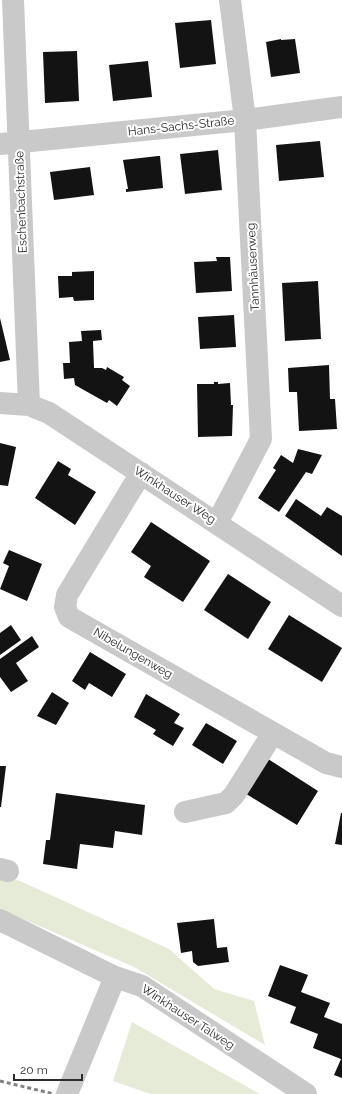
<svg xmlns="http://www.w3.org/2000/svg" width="342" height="1094" font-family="Raleway,sans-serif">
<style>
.green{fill:#e5ebd7}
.building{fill:#131313}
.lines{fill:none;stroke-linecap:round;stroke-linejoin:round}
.minor{stroke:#c9c9c9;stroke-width:22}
.rail{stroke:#818181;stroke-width:3;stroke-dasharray:4 3;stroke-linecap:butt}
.labels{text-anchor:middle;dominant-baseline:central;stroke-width:4;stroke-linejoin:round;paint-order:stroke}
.street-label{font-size:12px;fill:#2c2c2c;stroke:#fff}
</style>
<rect width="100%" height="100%" fill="#fff"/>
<!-- green -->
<path class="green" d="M0,876l20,5 149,68 45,40 40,12 11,44 -131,-78 -134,-58z
M132,1022l128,72h-109l-38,-13z"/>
<!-- building -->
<path class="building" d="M211,20l5,44 -36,4 -5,-45z
M281,39v1l14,-1 5,34 -29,4 -5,-35z
M77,51l2,50 -34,2 -2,-51z
M148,61l4,36 -39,4 -4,-36z
M320,141l4,36 -45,4 -3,-36z
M218,150l4,40 -37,4 -5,-40z
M158,156h2l3,32 -37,4v-3h2l-5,-29z
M90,167l4,28 -40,5 -4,-28z
M216,257h14l2,34 -36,2 -2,-31 23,-1z
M94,271v29l-20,1 -1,-4 -14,1 -1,-22h14v-4z
M318,281l3,58 -36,2 -3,-58z
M234,315l2,32 -36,2 -2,-32z
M0,318l10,42 -10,2z
M101,330l1,10 -9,1 1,27h8l4,2 1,-3 17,10 -2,3 8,6 -13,20 -8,-6 -2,3 -32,-18 -1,-7 -10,1 -1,-16h7l-1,-21 13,-1 -1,-10z
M329,365l1,34h5l2,30 -38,2 -2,-39h-8l-1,-24z
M214,382h4v2l12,-1 1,22h2l-1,31 -34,1 -1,-53h17z
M0,443l16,4 -8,39 -8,-1z
M298,449l24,6 -10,19 -6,-2 -27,40 -21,-14 18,-28 -3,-2 8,-13 12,8z
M58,461l13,8 -3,6 28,17 -21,33 -40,-27z
M296,499l25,17 6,-9 15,9v40l-57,-40z
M151,522l59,39 -27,41 -39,-25 7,-11 -20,-14z
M9,550l33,14 -15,37 -27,-12 9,-23 -6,-3z
M228,574l43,28 -23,37 -44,-29z
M289,615l53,33 -20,34 -54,-33z
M11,625l10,15 -21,15v-22z
M32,636l7,11 -23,16 12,18 -17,11 -11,-15v-18z
M90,652l36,22 -14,23 -23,-14 -4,7 -13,-9z
M52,692l17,11 -13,22 -19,-9z
M146,694l34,20 -6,9 10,5 -11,18 -20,-12 3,-4 -22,-13z
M206,723l31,18 -14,23 -31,-19z
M265,757l53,34 -21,34 -54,-33z
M0,766h6l-5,41h-1z
M56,793l89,12 -3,30 -27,-4 -2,17 -33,-4 -3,25 -34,-5 3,-24h4z
M341,813h1v32l-7,-1z
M214,919l3,29 10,-1 2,15 -31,4 -5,-4 -1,-11 -11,2 -4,-30z
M280,965l28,10 -7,17 29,11 -6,14 18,7v54l-8,-3 7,-16 -28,-11 5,-14 -28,-11 6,-16 -28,-11z"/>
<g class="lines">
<!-- minor -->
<path class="minor" d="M13,0l16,405
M0,144l245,-24 97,-13
M0,403l29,2 20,8 293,193
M141,473l-74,122 -2,12 4,10 257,146 16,4
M217,523l44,-84 -16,-319 -15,-120
M185,812l41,-9 8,-8 39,-62
M0,869l8,2
M0,920l115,57 27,9 164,108
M67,1094l48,-117"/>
<!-- rail -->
<path class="rail" d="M0,1081l54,13"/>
</g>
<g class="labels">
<!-- street labels -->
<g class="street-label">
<text transform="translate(181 126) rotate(-6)">Hans-Sachs-Straße</text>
<text transform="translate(21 202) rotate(-92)">Eschenbachstraße</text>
<text transform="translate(253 267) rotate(-93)">Tannhäuserweg</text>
<text transform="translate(175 495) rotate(33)">Winkhauser Weg</text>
<text transform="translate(133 653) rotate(30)">Nibelungenweg</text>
<text transform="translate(188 1017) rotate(33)">Winkhauser Talweg</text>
</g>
</g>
<!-- scale -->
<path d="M14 1074v6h68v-6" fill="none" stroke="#2c2c2c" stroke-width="2"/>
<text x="20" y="1074" font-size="12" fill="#2c2c2c" stroke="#ffffff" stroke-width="3" paint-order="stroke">20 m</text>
</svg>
